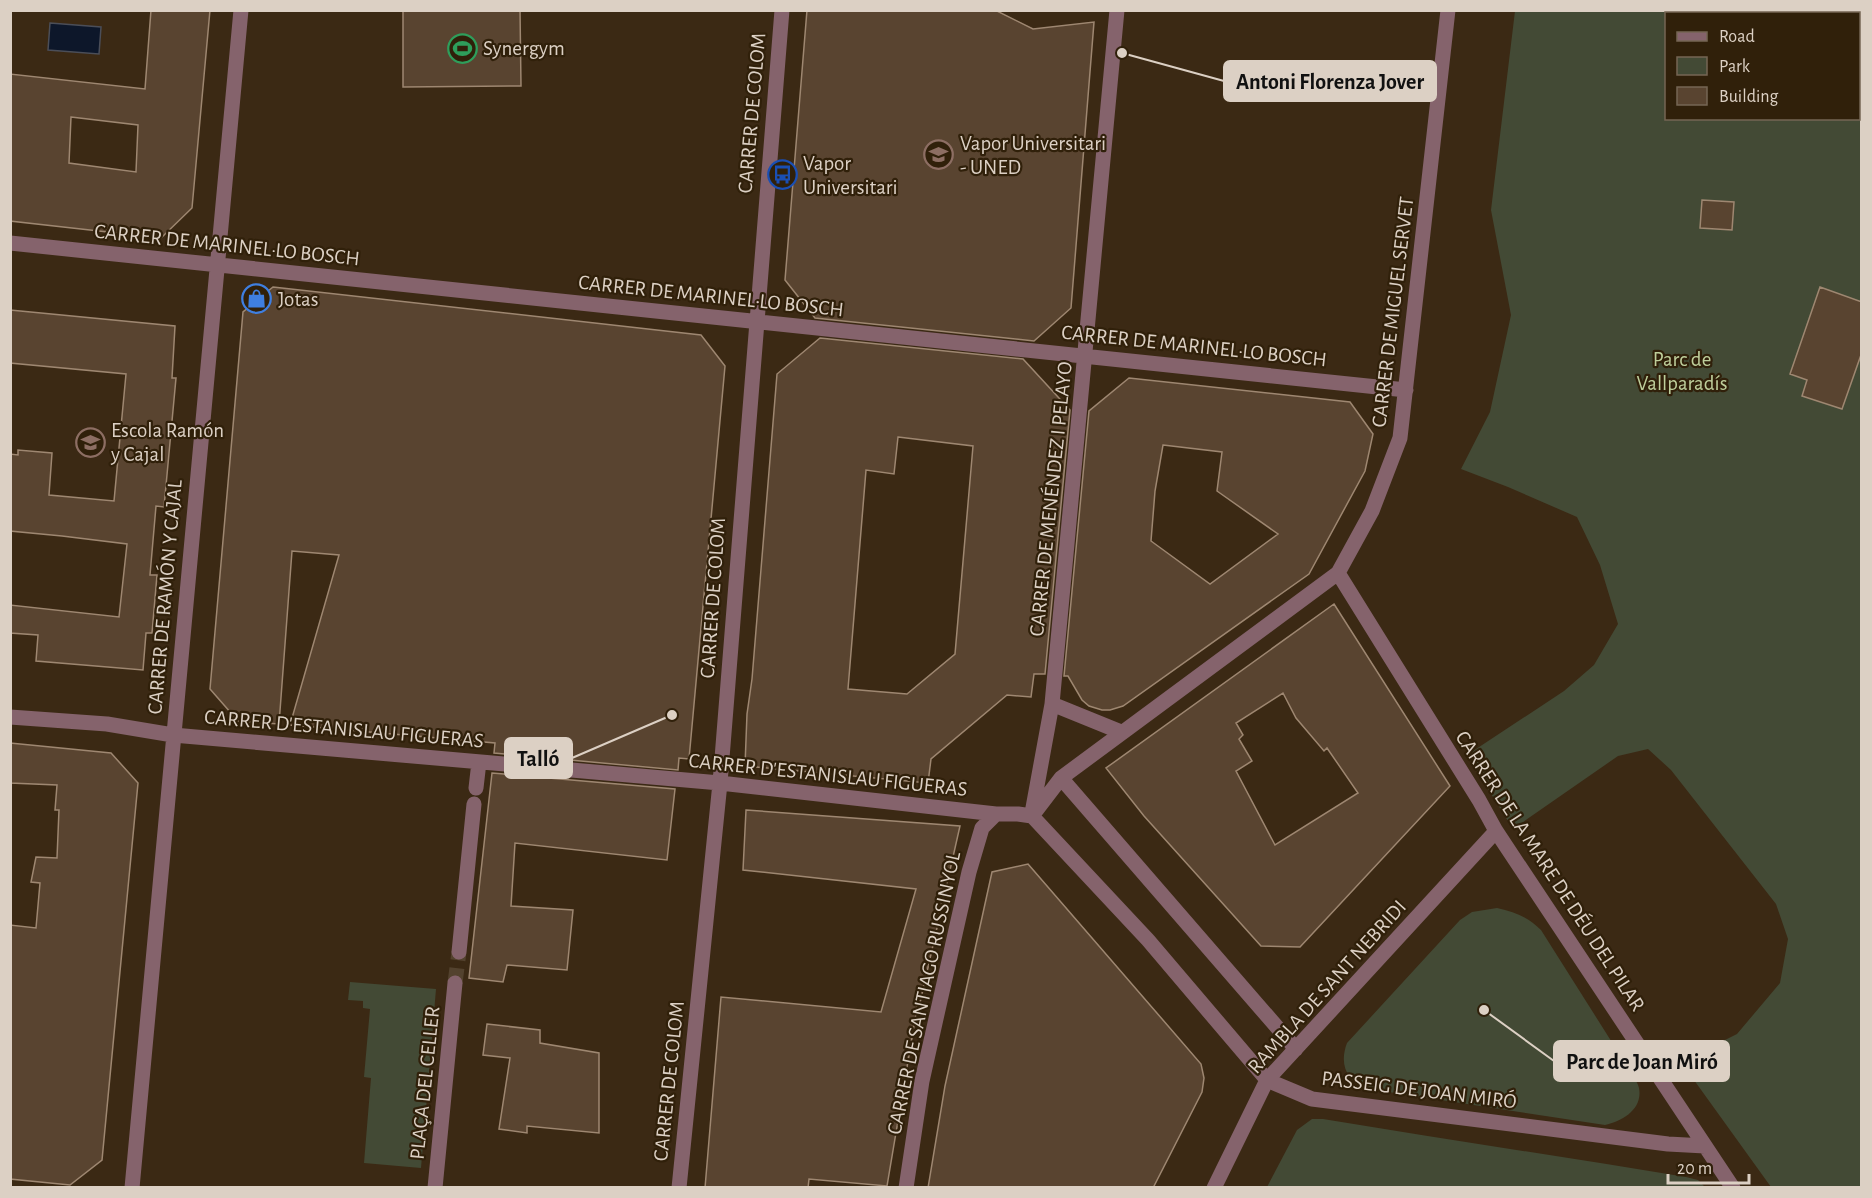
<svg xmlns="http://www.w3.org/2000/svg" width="1872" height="1198" font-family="'Alegreya Sans',sans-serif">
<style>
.green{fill:#434a35;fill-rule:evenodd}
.water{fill:#0d172a;stroke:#4b4e58;stroke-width:1.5}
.building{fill:#594430;stroke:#9e8771;stroke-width:1.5;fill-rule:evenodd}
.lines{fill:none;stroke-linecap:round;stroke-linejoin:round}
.minor-tunnel{stroke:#53422e;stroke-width:15;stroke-dasharray:15 8;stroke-linecap:butt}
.minor{stroke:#85636c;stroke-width:15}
.labels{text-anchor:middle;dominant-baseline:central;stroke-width:4.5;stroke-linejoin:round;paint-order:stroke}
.poi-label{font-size:21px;fill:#dcd0c4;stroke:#30200a;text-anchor:start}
.street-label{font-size:21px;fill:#dcd0c4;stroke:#30200a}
.park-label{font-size:21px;fill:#bece9b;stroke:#30200a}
.leader{fill:none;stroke:#dcd0c4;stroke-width:2}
.callout-dot{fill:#dcd0c4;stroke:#30200a;stroke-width:2}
.callout{fill:#dcd0c4;stroke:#dcd0c4;stroke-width:2}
.callout-label{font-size:22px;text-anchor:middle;font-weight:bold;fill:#111}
</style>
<rect width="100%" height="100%" fill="#3b2914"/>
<!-- green -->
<path class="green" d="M1515,11h346v1176h-90l-90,-125 56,-28 43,-51 8,-44 -12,-35 -105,-134 -23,-21 -30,7 -105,73 -46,-74 97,-64 30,-26 24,-41 -18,-59 -23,-48 -69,-30 -47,-18 29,-57 21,-97 -20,-105zM1666,14h192v104h-192z
M1497,908c18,4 31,9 44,22l91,144c2,4 6,9 7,14 4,21 -16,33 -34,37l-236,-36c-23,-7 -30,-25 -22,-46l113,-123 12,-8z
M350,982l86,7 -15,179 -57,-5 7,-85 -7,-1 6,-68 -7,-1v-7l-15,-1z
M1312,1119h11c121,20 242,38 363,58l12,3 7,7h-438l30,-57z"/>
<!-- water -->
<path class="water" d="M50,23l51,4 -2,27 -51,-4z"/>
<!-- building -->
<path class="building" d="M151,10h59l-18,198 -31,30 -151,-17v-147l135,15zM71,117l67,8 -2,47 -67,-9z
M403,10h117l1,76 -118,1z
M807,10h188l38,19 61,-7 -23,286 -37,33 -219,-23 -30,-38z
M1702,200l32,2 -2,28 -32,-2z
M273,287l428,48 24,31 -36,393 -10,-1 -1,12 -184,-17 1,-10 -205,-18 49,-170 -47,-4 -13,173 -41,-3 -28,-32 33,-377z
M1820,287l42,15v50l-20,57 -40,-13 5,-16 -17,-6z
M10,310l165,16 -3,52h4l-12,129 -8,-1 -6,69h7l-5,58h-6l-3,37 -107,-9 2,-26 -28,-2v-28l109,12 8,-73 -65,-8 -52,-5v-77l8,1v-5l34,3 -3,42 65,6 12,-127 -116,-11z
M820,338l203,21 47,51 -25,264h-11l-3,23 -24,-2 -76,64 -3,24 -183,-17 2,-52 5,-35 25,-305zM898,437l75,9 -18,208 -48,40 -59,-5 18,-219 28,4z
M1129,378l221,24 23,32 -8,37 -56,103 -186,132 -13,4h-8l-13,-4 -7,-6 -14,-24h-4l25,-265zM1163,445l59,7 -5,39 61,43 -68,50 -59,-43 4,-50z
M1334,604l116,182 -150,161 -39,-1 -117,-130 -38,-48zM1283,693l13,25 28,33 3,-3 31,45 -83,52 -39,-74 16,-10 -13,-22 4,-4 -7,-12z
M10,743l101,10 27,30 -36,377 -32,25 -60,-6v-254l26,3 4,-45 -9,-1 5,-25 21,1 2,-48h-4l2,-25 -47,-2z
M492,773l183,16 -8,71 -152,-17 -4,63 62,4 -6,60 -60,-5 -4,17 -34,-4z
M746,810l214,16 -40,177 -2,-1 -31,184 -78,-7 -1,9h-103l16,-191 160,15 35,-123 -173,-19z
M1028,864l173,200 3,14 -2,14 -49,96h-225l17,-102 47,-214z
M487,1024l53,6v13l59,10v80l-72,-7v7l-28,-4 11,-71 -27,-3z"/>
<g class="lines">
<!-- minor-tunnel -->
<path class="minor-tunnel" d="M455,983l4,-31"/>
<!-- minor -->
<path class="minor" d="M10,243l1396,147
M1338,573l141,227 17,31 237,357
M1052,704l69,28
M10,717l97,7 66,11 547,48 276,31h22l14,2
M1061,778l235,271
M476,788l3,-26
M1032,813l20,-109 65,-694
M1032,816l29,-38 277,-205 34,-62 28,-73 48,-428
M1032,816l116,124 119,140 45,19 356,45 37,2
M459,952l15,-148
M132,1188l109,-1178
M435,1188l20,-205
M679,1188l41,-405 62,-773
M906,1188l16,-107 47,-209 13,-44 14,-14
M1214,1188l53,-108 229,-249"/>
</g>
<!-- icons -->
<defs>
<symbol id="stadium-ring" viewBox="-11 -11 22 22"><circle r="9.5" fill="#30200a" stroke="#2e9e5b" stroke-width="1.5"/><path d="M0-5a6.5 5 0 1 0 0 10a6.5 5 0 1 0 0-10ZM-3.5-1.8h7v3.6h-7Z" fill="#2e9e5b"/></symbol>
<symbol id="university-ring" viewBox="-11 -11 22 22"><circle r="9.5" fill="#30200a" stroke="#8d6e63" stroke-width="1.5"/><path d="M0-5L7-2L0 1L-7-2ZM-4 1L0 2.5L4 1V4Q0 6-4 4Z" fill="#8d6e63"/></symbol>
<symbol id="bus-ring" viewBox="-11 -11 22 22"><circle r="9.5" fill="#30200a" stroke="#1a4fb4" stroke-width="1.5"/><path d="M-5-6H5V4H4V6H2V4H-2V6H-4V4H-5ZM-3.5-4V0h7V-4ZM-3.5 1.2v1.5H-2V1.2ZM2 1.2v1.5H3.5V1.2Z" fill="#1a4fb4"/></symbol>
<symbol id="shop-ring" viewBox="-11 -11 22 22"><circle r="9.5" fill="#30200a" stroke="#3f7fe0" stroke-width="1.5"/><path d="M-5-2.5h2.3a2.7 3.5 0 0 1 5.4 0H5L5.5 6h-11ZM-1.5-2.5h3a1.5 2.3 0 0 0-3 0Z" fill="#3f7fe0"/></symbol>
<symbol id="school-ring" viewBox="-11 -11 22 22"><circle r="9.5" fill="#30200a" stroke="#8d6e63" stroke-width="1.5"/><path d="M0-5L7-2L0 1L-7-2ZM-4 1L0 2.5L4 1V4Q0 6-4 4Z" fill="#8d6e63"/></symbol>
</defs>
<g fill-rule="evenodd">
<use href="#stadium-ring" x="446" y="32" width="33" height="33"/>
<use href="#university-ring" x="922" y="138" width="33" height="33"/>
<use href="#bus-ring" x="766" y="158" width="33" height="33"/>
<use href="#shop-ring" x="240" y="282" width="33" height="33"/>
<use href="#school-ring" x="74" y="426" width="33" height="33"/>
</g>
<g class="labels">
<!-- poi labels -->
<g class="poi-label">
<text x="483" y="48">Synergym</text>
<text x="960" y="143">Vapor Universitari<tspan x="960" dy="24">- UNED</tspan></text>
<text x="803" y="163">Vapor<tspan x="803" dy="24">Universitari</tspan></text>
<text x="278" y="299">Jotas</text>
<text x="111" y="430">Escola Ramón<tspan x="111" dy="24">y Cajal</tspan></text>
</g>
<!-- street labels -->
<g class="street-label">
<text transform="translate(752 113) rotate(-85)">CARRER DE COLOM</text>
<text transform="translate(227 245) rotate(6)">CARRER DE MARINEL·LO BOSCH</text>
<text transform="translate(711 296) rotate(6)">CARRER DE MARINEL·LO BOSCH</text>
<text transform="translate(1393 312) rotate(-83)">CARRER DE MIGUEL SERVET</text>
<text transform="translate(1194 346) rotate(6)">CARRER DE MARINEL·LO BOSCH</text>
<text transform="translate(1051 499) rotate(-84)">CARRER DE MENÉNDEZ I PELAYO</text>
<text transform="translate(165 597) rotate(-85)">CARRER DE RAMÓN Y CAJAL</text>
<text transform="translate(713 598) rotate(-86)">CARRER DE COLOM</text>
<text transform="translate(344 729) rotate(5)">CARRER D'ESTANISLAU FIGUERAS</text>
<text transform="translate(828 775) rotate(6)">CARRER D'ESTANISLAU FIGUERAS</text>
<text transform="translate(1550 871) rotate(57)">CARRER DE LA MARE DE DÉU DEL PILAR</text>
<text transform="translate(1327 987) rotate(-48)">RAMBLA DE SANT NEBRIDI</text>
<text transform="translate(924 993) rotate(-78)">CARRER DE SANTIAGO RUSSINYOL</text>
<text transform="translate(669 1081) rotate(-84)">CARRER DE COLOM</text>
<text transform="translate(425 1083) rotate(-84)">PLAÇA DEL CELLER</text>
<text transform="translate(1419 1090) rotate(7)">PASSEIG DE JOAN MIRÓ</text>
</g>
<!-- park labels -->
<g class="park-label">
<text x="1682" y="359">Parc de<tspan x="1682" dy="24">Vallparadís</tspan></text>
</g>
</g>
<!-- callouts -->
<path class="leader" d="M1122 53L1224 81M672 715L572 758M1484 1010L1554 1061"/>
<g class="callout-dot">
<circle cx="1122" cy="53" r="6"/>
<circle cx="672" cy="715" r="6"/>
<circle cx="1484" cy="1010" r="6"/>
</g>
<g class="callout">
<rect x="1224" y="61" width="212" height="40" rx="6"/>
<rect x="505" y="738" width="67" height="40" rx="6"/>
<rect x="1554" y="1041" width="175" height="40" rx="6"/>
</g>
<g class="callout-label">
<text x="1330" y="89">Antoni Florenza Jover</text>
<text x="538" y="766">Talló</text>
<text x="1642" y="1069">Parc de Joan Miró</text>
</g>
<!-- border -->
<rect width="1872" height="1198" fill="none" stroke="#dcd0c4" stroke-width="24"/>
<!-- legend -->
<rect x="1665" y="12" width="195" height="108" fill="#30200a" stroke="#756654" stroke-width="1.5"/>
<rect x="1677" y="32" width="30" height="9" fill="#85636c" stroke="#756654" stroke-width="1.5"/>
<text x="1719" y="42" font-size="18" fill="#dcd0c4">Road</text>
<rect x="1677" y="57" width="30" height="18" fill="#434a35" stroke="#756654" stroke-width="1.5"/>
<text x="1719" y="72" font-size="18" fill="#dcd0c4">Park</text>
<rect x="1677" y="87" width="30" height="18" fill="#594430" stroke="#756654" stroke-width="1.5"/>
<text x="1719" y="102" font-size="18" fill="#dcd0c4">Building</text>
<!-- scale -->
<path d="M1668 1174v9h81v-9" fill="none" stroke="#dcd0c4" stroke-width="3"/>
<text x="1677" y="1174" font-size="18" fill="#dcd0c4" stroke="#30200a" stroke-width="4.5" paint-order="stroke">20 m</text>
</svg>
